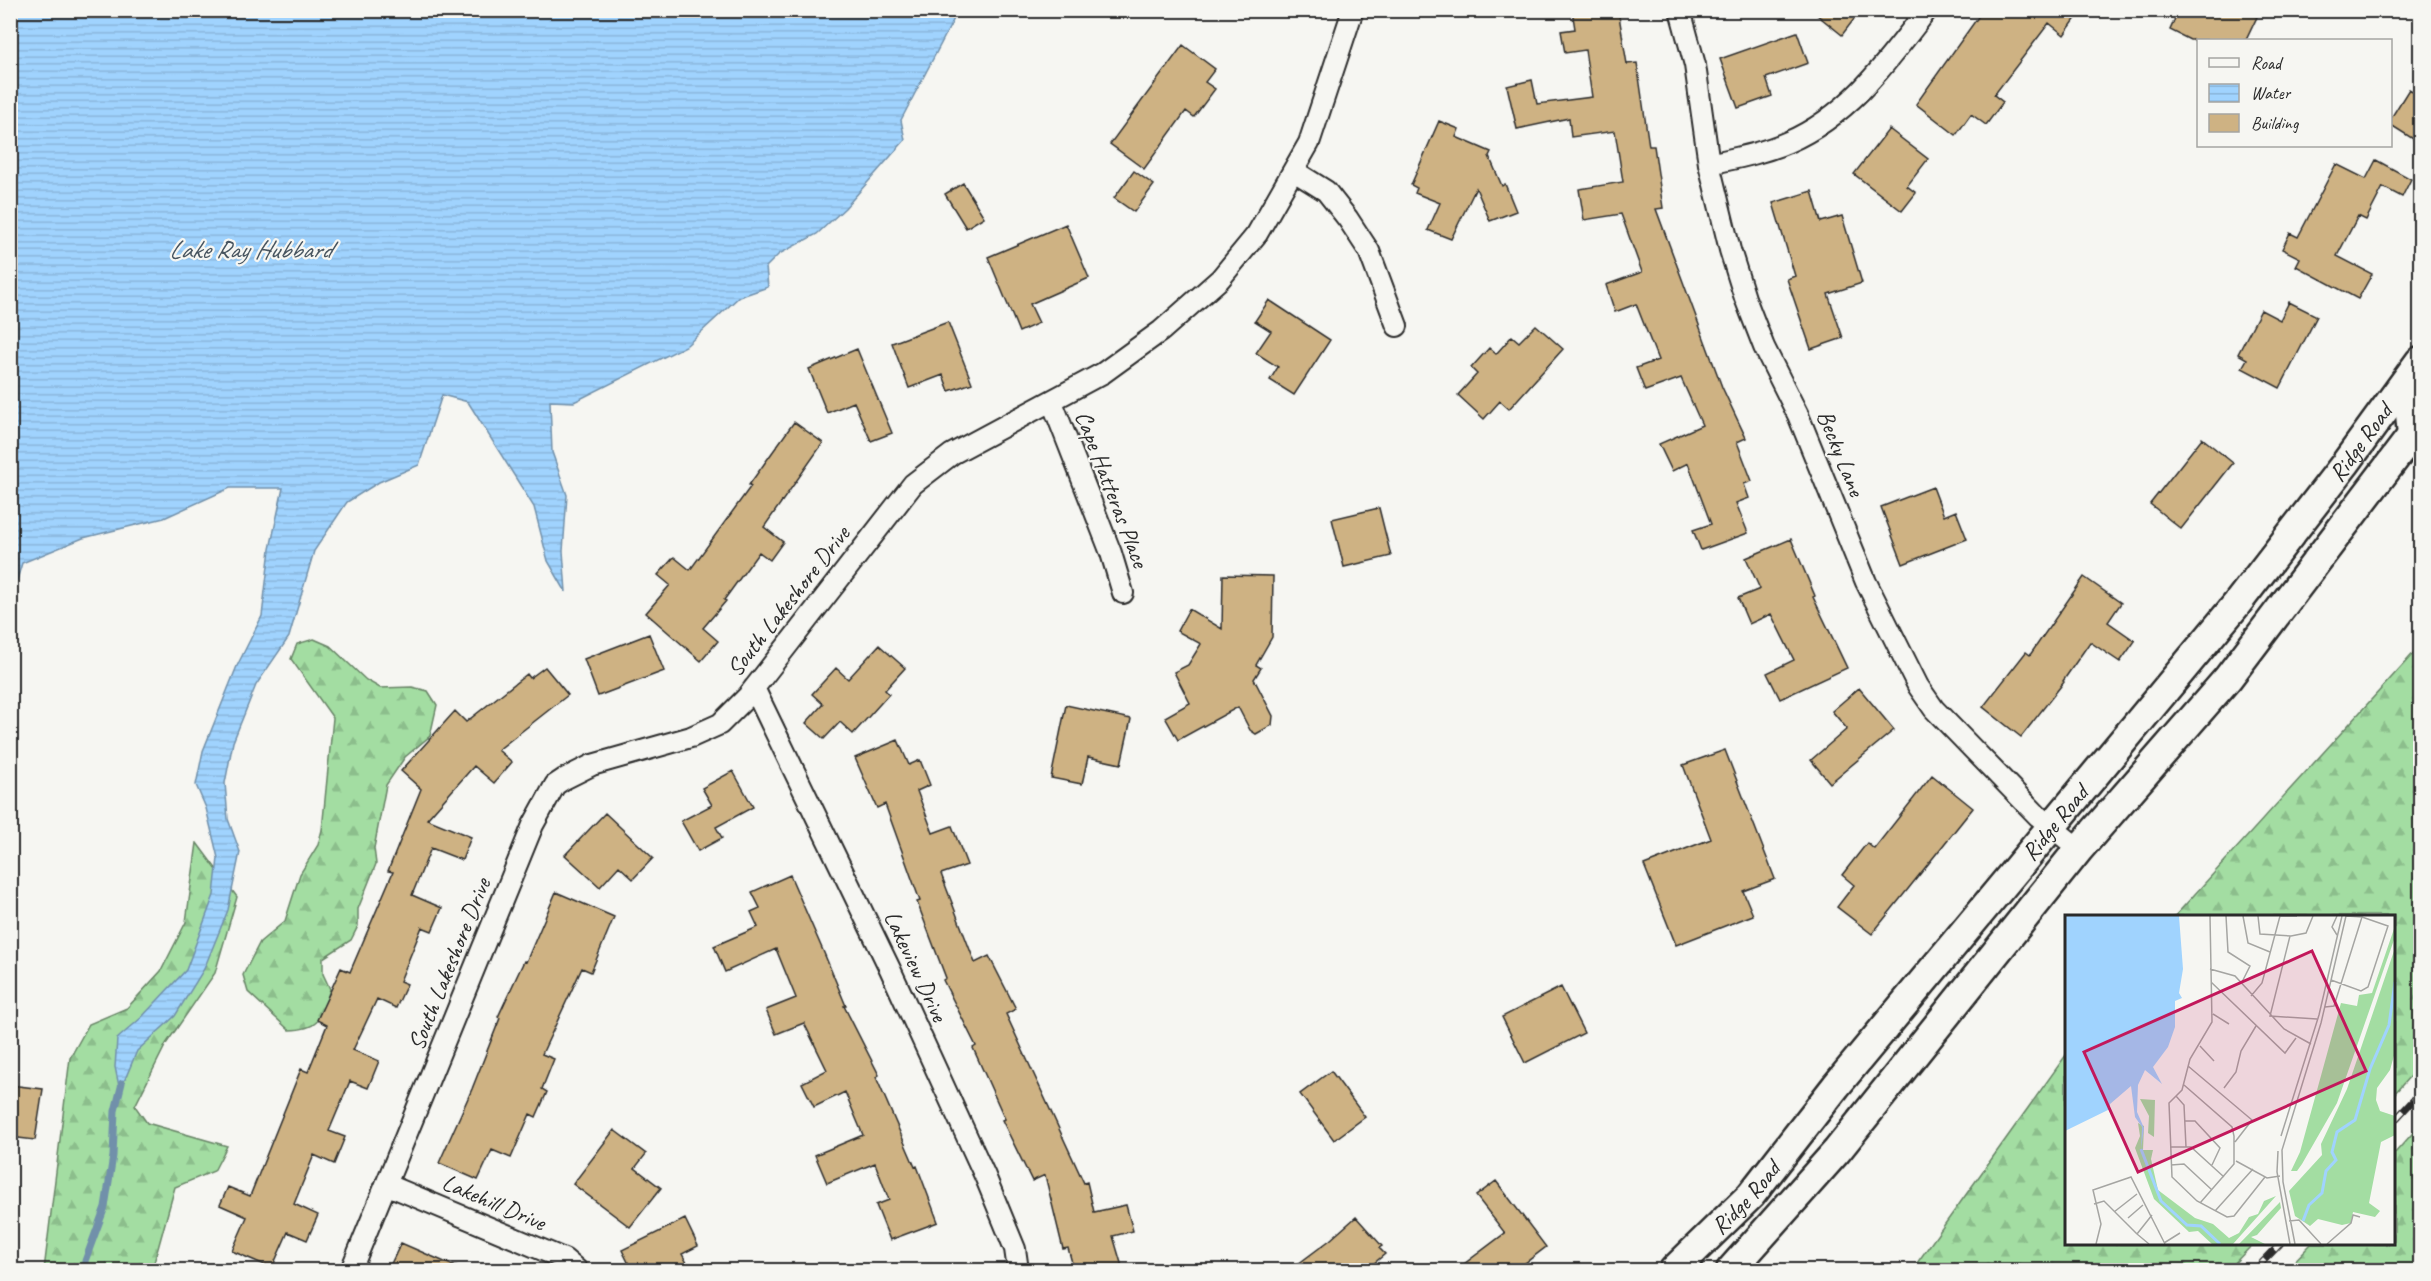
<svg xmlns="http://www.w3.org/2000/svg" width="2431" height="1281" font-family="Caveat,sans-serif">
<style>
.forest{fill:url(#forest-firs);stroke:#678466;stroke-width:1.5}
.water{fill:url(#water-rules);stroke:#7190aa;stroke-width:1.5}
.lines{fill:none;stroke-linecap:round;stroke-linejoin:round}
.stream{stroke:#7190aa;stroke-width:7}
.building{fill:#ceb283;stroke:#2b2b2b;stroke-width:1.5}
.street-casing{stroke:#2b2b2b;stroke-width:24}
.secondary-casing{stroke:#2b2b2b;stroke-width:33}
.street{stroke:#f6f6f2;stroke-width:20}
.secondary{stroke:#f6f6f2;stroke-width:28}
.rail-casing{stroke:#2b2b2b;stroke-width:7}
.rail{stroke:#f6f6f2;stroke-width:4.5;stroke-dasharray:14;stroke-linecap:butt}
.labels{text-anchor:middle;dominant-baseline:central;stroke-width:4.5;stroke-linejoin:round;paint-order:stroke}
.street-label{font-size:24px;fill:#2b2b2b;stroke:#f6f6f2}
.water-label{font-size:26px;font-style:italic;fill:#485560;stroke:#f6f6f2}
.inset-river{fill:none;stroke:#a0d3fe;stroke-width:3}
.inset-road{fill:none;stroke:#a5a5a2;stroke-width:1.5}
.view{fill:#c2185b;fill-opacity:0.15;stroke:#c2185b;stroke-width:3}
.inset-edge{fill:none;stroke:#2b2b2b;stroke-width:3}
</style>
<defs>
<pattern id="forest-firs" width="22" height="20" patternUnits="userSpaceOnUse" patternTransform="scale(1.5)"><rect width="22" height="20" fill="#a3dda2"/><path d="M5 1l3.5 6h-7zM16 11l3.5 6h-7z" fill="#8cbe8c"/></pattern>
<pattern id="water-rules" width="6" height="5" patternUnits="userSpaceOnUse" patternTransform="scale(1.5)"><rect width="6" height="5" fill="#a0d3fe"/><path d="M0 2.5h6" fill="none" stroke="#8ab5da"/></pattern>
</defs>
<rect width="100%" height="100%" fill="#f6f6f2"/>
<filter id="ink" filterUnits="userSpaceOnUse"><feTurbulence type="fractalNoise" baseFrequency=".0167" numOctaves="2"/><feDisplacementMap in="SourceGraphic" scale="12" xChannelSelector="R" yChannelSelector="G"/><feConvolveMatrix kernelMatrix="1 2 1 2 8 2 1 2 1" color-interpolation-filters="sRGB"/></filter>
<g filter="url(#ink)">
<!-- forest -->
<path class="forest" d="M314,639l16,7 36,34 14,8 32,-1 16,4 9,14 -7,31 -25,21 -19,28 -12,63 2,16 -18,45v17l-7,14 -28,18v16l7,15c-9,28 -8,40 -41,41l-41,-38 -5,-17 17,-33 25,-21 15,-47 18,-29 4,-15 11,-112 -42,-59 6,-15z
M2420,646v419l-26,29v-178h-219z
M197,843l40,54 -22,76 -49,71 -31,62 12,17 80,23 -13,25 -39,16 -23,83h-108l26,-212 19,-34 38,-16 34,-37 25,-49z
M2066,1055v189h187l-25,26h-316z
M2420,1125v145h-134l25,-26h83v-90z"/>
<!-- water -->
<path class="water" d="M11,10l947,1 -57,109 4,20 -60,68 -28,26 -38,20 -13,13 2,20 -29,10 -53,49 -112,56 -24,-1 2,51 15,43 -4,56 3,41 -18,-31 -14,-54 -66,-105 -26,-7 -23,70 -40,17 -32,20 -33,49 -25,86 -33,48 -23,57 -8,41 3,36 12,33 -12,58 -24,59 -29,47 -38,35 -17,40 -5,-24 2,-28 24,-21 45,-48 28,-75 4,-37 -12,-50 -10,-23 7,-34 34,-85 25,-50 8,-67 13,-61h-53l-66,30 -81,20 -61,25 -11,37z"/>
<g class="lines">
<!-- stream -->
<path class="stream" d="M85,1270v-9l20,-54 8,-51 2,-45 7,-28"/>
</g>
<!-- building -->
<path class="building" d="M1572,10h46l9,54 10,-1 12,83h5l9,62 -7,1 66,178 24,51 -9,4 15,39 -8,3 5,14 -13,5 12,30 -47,17 -8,-20 18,-6 -23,-61 -16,8 -13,-27 43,-19 -21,-47 -36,13 -9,-23 22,-8 -22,-56 -21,8 -9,-27 36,-13 -21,-58 -37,6 -5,-31 44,-7 -8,-51 -44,6 -2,-19 -52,11 -10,-43 25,-6 5,24 55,-7 -7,-47 -20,3 -4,-22 14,-2z
M1811,10h50l-19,25z
M1983,10h99l-18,25 -15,-12 -55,72 9,7 -17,23 -15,-11 -15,21 -40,-31z
M2179,10h64l14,7 -11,23h-56l-20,-10z
M1797,32l11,31 -42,15 6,18 -34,12 -18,-49z
M1183,45l32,24 -10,13 10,7 -21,28 -8,-6 -42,58 -34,-25z
M2409,89l12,7v48l-30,-19v-7z
M1439,121l20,8 -3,8 35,15 -2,4 13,30 3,-2 11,27 -26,10 -14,-33 -25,51 -23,-9 12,-27 -25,-10 2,-5 -6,-3z
M1889,129l39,30 -21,27 9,7 -14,18 -48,-37z
M2376,160l35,19 -9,18 -19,-10 -17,33 -8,-4 -21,40 35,18 -14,25 -62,-33 4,-8 -18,-9 8,-16 8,4 38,-73 30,15z
M1134,171l20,14 -20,27 -20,-14z
M963,183l21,34 -18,11 -21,-34z
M1812,191l9,31 21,-6 20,67 -34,11 15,44 -32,11 -24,-70 8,-3 -22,-73z
M1066,224l23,54 -59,26 9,19 -20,9 -31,-75z
M1269,300l61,40 -36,55 -24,-15 8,-13 -22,-14 15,-22 -16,-10z
M2289,302l28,14 -37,72 -38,-20 5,-9 -9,-5 23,-44 19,10z
M948,322l24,61 -23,8 -6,-16 -34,13 -17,-45z
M1536,325l27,24 -54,60 -9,-8 -16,18 -26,-24 19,-21 -6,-6 18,-20 7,6 16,-18 7,6z
M857,349l35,84 -21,8 -17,-39 -27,11 -18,-44z
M794,422l29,21 -59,84 19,15 -13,18 -11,-8 -35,48 2,1 -23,27 15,13 -17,20 -55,-48 24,-28 -12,-10 16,-18 16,13 61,-84 -2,-1z
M2202,438l31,25 -52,66 -31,-25z
M1933,487l11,29 12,-5 11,28 -64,25 -22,-57z
M1379,508l12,48 -47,11 -12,-48z
M1791,539l24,57 -2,1 34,71 -67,31 -13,-26 27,-13 -23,-46 -22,10 -11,-26 22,-9 -14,-31z
M1223,575l50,1 -1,61 -16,28 5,3 -7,11 19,37 -1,9 -16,9 -6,-4 -12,-23 -60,33 -13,-23 25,-14 -16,-31 14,-7 13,-21 -24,-13 12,-22 33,20z
M2084,577l37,26 -13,19 27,19 -15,21 -30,-20 -27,39 1,1 -43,55 -38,-30 43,-55 4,3z
M649,634l15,37 -66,25 -14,-37z
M879,645l26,23 -20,22 4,4 -36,40 -13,-12 -16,17 -18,-16 17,-19 -11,-10 24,-26 12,11z
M545,667l23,28 -70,55 14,12 -18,21 -20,-17 -47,53 44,18 -9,23 -31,-12 -19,47 30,13 -10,23 -10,-4 -22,54 7,3 -11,24 -19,-9 -24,51 26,11 -11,27 -18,-7 -21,50 16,6 -11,27 -20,-9 -20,49 24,11 -11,25 -19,-8 -16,36 -40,-17 15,-34 -27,-12 8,-18 22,9 51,-127 7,3 19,-47 -10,-5 24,-52 9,4 43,-100 -5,-1 33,-82 -20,-18 54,-60 11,11 61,-48 3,4z
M1859,688l35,42 -64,53 -19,-23 36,-31 -15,-18z
M1066,705l65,14 -10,45 -33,-7 -6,27 -31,-6z
M898,740l11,25 11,-5 10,25 -13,6 16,42 19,-7 15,39 -26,9 34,89 14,-7 27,53 -10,5 78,169 3,-1 7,30 32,-7 7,26 -20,5 10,34h-49l-6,-22 -5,1 -18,-74 -13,6 -30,-61 3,-1 -32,-71 3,-2 -33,-66 3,-2 -29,-76 3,-1 -35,-97 -8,4 -22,-50z
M1725,750l50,129 -32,12 10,24 -77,30 -32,-80 67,-26 -28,-74z
M733,771l20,36 -37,20 6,11 -24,13 -17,-30 31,-16 -10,-17z
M1932,775l41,33 -101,126 -35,-27 17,-22 -12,-10 25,-32 7,6z
M605,813l48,45 -20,21 -14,-13 -19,21 -35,-32z
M790,875l34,78 22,53h-2l35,69 -3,2 39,90 2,-1 21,56 -48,18 -14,-35 13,-5 -14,-37 -48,20 -12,-28 48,-20 -18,-43 -31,15 -12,-24 25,-13 -23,-47 -28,11 -10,-24 30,-12 -20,-49 -51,23 -11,-26 44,-19 -7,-15 9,-4 -8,-16z
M556,892l58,25 -23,55 -9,-4 -40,86 12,5 -12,30 5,3 -11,25 -6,-3 -19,44 -19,-8 -14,30 -39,-17 33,-74 28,-71 -2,-1 26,-56 2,1z
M1561,987l23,46 -59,30 -23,-46z
M1331,1071l34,46 -31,23 -34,-46z
M10,1085l33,4 -8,51 -25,-3z
M614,1130l32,24 -11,14 26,20 -31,39 -57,-43z
M1496,1181l50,66 -30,23h-60l49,-37 -29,-37z
M1356,1217l26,29 -3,2 6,6 -19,16h-76l40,-30z
M685,1219l13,27 -16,8 9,16h-59l-10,-20z
M401,1243l62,27h-75z"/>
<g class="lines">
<defs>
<path id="street" d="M1680,10l15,55 14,99 21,86 15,48 19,49 34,68 68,167 52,104 16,23 104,107 41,33
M1709,164c27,-6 54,-11 79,-22 62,-27 99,-80 139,-132
M1294,171l32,20 22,28 21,32 28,75
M1052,402l59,151 12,40
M754,688l136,281 95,207 30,73 3,21
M388,1185l176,74 13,11
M351,1270l182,-445 22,-40 9,-6 28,-14 99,-28 29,-13 28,-28 165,-212 39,-30 151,-81 58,-42 59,-52 37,-45 52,-91 44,-133"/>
<g id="secondary">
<path d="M2412,436l-2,-23 10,-16"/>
<path id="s1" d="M1674,1270l77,-75 85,-109 400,-481 109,-141 75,-103"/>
<path d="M1731,1270l106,-119 242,-302 149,-171 192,-253"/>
</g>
</defs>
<!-- street casing -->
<use href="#street" class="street-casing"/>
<!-- secondary casing -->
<use href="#secondary" class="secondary-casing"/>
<!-- street -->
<use href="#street" class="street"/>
<!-- secondary -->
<use href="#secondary" class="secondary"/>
<defs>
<path id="rail" d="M2394,1121l26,-28
M2255,1270l25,-26"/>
</defs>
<!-- rail casing -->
<use href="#rail" class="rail-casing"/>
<!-- rail -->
<use href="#rail" class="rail"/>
</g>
</g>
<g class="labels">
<!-- street labels -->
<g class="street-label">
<text stroke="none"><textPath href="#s1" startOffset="1076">Ridge Road</textPath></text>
<text transform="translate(1841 453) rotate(68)">Becky Lane</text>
<text transform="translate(1112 489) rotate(69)">Cape Hatteras Place</text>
<text transform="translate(788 601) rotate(-52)">South Lakeshore Drive</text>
<text stroke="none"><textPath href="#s1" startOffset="588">Ridge Road</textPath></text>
<text transform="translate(449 964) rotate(-68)">South Lakeshore Drive</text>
<text transform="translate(916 966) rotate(65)">Lakeview Drive</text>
<text stroke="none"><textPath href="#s1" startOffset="102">Ridge Road</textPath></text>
<text transform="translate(494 1202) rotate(23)">Lakehill Drive</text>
</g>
<!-- water labels -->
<g class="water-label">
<text x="250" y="249">Lake Ray Hubbard</text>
</g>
</g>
<!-- overview -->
<g transform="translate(2065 915)">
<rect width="330" height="330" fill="#f6f6f2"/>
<path d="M330,11v11l-58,166 -35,61 -5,7h-6l9,-19 41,-149 16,3 2,-11 13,-2zM330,33v104l-5,18 -13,18 -1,12 4,11 15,5v19l-14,7 -12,61 11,8 -5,6 -22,-5 -2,11 -9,2 -24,-6 -8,7 -15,-10 -6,-25 33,-36 -1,-11 26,-55zM75,184l15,1 -1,37 -6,-4 1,-17zM73,208l6,3 -1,24h10l-2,9 7,31 37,28 18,6 16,14 10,-5 10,-16 9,-3 6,-13 12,-5 -43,48h-21l-14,-13 -9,1 -35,-33 -19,-51 5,-12zM215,287l1,6 -24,27 -6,2 14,7h-26z" fill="#a3dda2"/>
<path d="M0,1h114l4,53 -4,24 3,5 -7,3v26l-7,20 -15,20 9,17 -17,-14 -7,15 -1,27 7,16 -3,21 1,-22 -7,-10 -4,-31 -21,18v5l-45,22z" fill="#a0d3fe"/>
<path class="inset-river" d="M76,234l20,52 26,24 14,1 19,18M238,306l6,-16 13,-12 4,-22 10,-11 -4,-8 5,-20 18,-12 15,-51 19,-44 6,-43"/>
<path class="inset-road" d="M145,1l2,106 -22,37 -8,31 -13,13 3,74 25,24 30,16 7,-1 31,-39M161,1l2,36 22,14 -8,16M178,1l5,27 22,9M193,1l2,18 31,2 15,-3 7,-17M272,1l-5,11 5,8M225,21l-20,80 47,3M145,54l25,7 49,53 27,15M266,65l30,11 7,-4 20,-61 -26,-9M146,67l74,71 11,-15M186,81l11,-13 18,-67h17M260,92l9,-1 28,-89 -16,-1M148,99l16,10M135,131l14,15M123,151l64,54 -17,22M119,170l48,42 2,9v28l-34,39M159,173l12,-16 5,-21 15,-25M111,181l8,9 2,42M120,206h10l25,27 -8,17M216,221l38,-121 23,-99M105,232h21l33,30M213,236l-1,21 13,72M171,246l31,17 13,-2M106,250l13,-1 28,26M29,289l10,-3 33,33M150,296l38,-42M49,297l23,-18M63,303l15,-13M224,306l10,-1 22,24M99,328l16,-10M31,329l5,-20 -8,-34 38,-13 34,67M84,329l-12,-10 15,-19M230,329l-12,-62 -1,-32 39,-127 25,-107M262,329l24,-21 2,-8 7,2"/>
<path class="view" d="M247,36l54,120 -228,101 -54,-120z"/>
<rect width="330" height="330" class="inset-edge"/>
</g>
<!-- margin -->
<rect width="2431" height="1281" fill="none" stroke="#f6f6f2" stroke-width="36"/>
<rect x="18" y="18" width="2395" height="1245" fill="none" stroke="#2b2b2b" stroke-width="2" filter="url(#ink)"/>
<!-- legend -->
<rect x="2197" y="39" width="195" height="108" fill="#f6f6f2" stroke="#a5a5a2" stroke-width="1.5"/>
<rect x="2209" y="58" width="30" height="9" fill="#f6f6f2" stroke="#a5a5a2" stroke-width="1.5"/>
<text x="2251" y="69" font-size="18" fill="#2b2b2b">Road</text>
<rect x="2209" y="84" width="30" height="18" fill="url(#water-rules)" stroke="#a5a5a2" stroke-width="1.5"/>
<text x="2251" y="99" font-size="18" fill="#2b2b2b">Water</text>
<rect x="2209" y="114" width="30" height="18" fill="#ceb283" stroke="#a5a5a2" stroke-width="1.5"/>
<text x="2251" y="129" font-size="18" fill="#2b2b2b">Building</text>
</svg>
